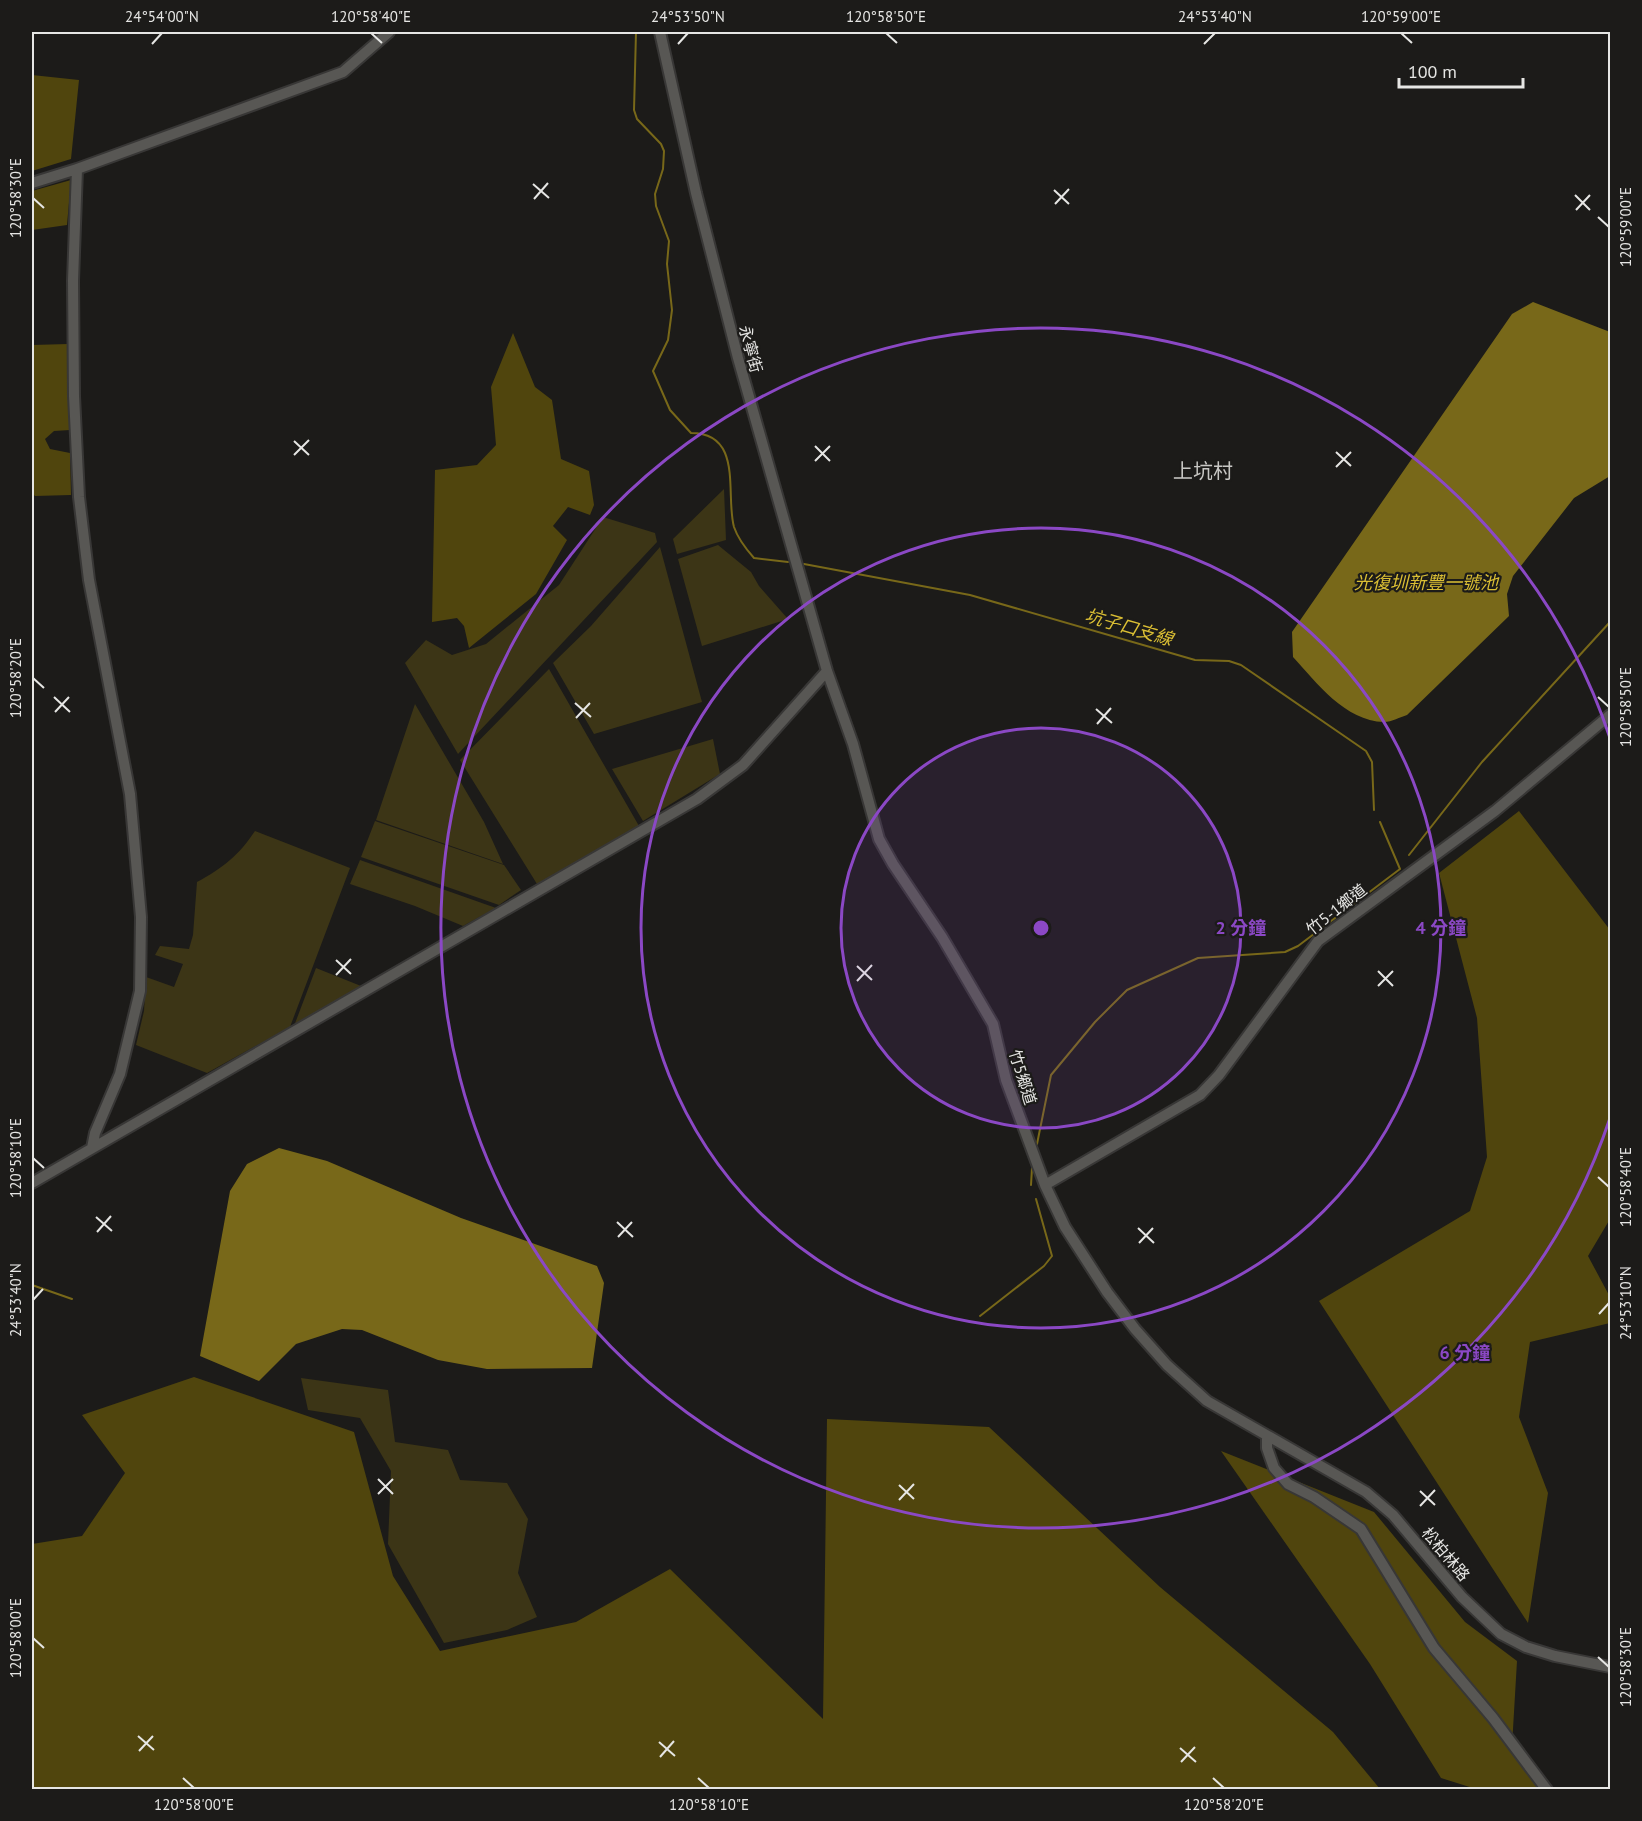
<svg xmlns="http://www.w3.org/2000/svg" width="1642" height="1821" font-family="'PT Sans','Noto Sans TC',sans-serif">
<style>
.green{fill:#3c3516}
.forest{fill:#50450d}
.water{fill:#786819}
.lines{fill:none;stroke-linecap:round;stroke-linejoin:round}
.stream{stroke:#786819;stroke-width:2}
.minor-casing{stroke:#383736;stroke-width:14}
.minor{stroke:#585754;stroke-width:10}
.ticks{fill:none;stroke:#e6e6e4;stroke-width:2}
.ring{fill:none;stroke:#8b48c5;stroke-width:3}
.labels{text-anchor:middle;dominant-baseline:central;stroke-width:4.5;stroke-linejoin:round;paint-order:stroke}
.street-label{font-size:16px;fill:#e6e6e4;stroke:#1c1b19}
.water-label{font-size:18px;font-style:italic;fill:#dbbf34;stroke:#1c1b19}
.quarter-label{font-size:20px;fill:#c8c7c4;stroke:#1c1b19}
.centre{fill:#8b48c5;stroke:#1c1b19;stroke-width:3}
.ring-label{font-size:18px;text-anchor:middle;font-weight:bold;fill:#8b48c5;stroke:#1c1b19;stroke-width:4.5;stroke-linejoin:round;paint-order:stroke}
.neatline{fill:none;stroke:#e6e6e4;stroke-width:2}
.ticks-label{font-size:15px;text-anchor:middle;fill:#e6e6e4}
</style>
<rect width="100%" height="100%" fill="#1c1b19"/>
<!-- green -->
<path class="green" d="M724,489l2,51 -49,14 -4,-15z
M603,517l52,16 2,9 -199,212 -53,-91 21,-23 26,15 34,-11 73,-59z
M718,545l33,27 8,14 29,33 -86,27 -24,-87z
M660,547l42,155 -108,32 -41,-71 38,-37z
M549,669l90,157 -51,31 -51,27 -77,-124z
M415,704l69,118 19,42 -127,-44z
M713,739l7,35 -77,47 -31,-52z
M375,821l129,44 17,25 -22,15 -138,-48z
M255,831l95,37 -60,159 -83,46 -71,-28 8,-34 2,-34 28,10 9,-23 -28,-9 5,-9 29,3 4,-14 4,-53c26,-14 42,-27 58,-51z
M360,860l136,48 -33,18 -48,-20 -65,-22z
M316,968l45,18 -67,40z
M301,1378l87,12 7,52 53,8 12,30 47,3 21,36 -10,54 19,44 -30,13 -63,13 -56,-99 3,-73 -31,-53 -52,-8z"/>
<!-- forest -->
<path class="forest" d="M32,75l47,5 -8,79 -39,12z
M71,180l-4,45 -35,5v-39z
M513,333l22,54 17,13 9,59 28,12 5,34 -4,10 -22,-8 -15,19 14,14 -31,54 -67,54 -5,-22 -7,-8 -25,4 3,-152 42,-5 19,-20 -5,-58z
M68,344l2,86 -16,1 -9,8 5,10 20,4 1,42 -36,1 -3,-3v-148z
M1519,811l91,119v289l-22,37 22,41v26l-80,19 -11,75 29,76 -20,130 -209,-322 151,-90 17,-54 -10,-139 -38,-145z
M194,1377l160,55 39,144 47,75 136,-29 94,-53 153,150 4,-300 162,8 171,160 173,145 47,57h-1348v-245l50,-8 43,-63 -43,-58z
M1221,1451l153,61 91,110 52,39 -5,85 31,43h-67l-35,-11 -71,-114z"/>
<!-- water -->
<path class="water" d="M1533,302l77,30v144l-36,22 -61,78 -6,18 2,22 -102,99c-7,2 -15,7 -23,7 -39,-1 -67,-39 -91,-65l-1,-25 220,-318z
M279,1148l48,13 134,57 136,48 7,17 -12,85 -105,1 -49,-9 -76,-30 -20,-1 -46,15 -37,37 -59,-25 30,-165 17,-27z"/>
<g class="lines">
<!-- stream -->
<path class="stream" d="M636,32l-2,78 3,9 24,25 3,7 -1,18 -8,25 1,12 13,35 -2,23 5,46 -4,30 -15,31 17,39 21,23c53,0 34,62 43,94 4,12 12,22 20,31l34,4
M804,564l166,31 225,65 34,1 12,4 125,86 6,11 2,48
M1380,822l20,47
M1409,855l73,-93 128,-140
M1037,1144l14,-69 44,-53 32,-32 71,-32 87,-6 13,-6 102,-77
M1031,1185l1,-17
M32,1285l40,14
M980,1316l64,-50 8,-10 -16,-57"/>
<defs>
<path id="minor" d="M660,32l36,161 42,165 89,313 26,73 26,95 14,25 49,73 51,87 13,56 39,105 20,42 42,65 28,37 32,36 40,36 159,91 27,23 69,82 39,37 25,13 29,9 55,11
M77,169l-4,112 1,115 5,101 10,83 41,214 11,123 -1,74 -20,83 -25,59 -3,15
M32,183l45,-14 266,-97 46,-40
M32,1183l665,-384 46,-34 84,-94
M1045,1185l155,-90 19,-20 99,-134 177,-130 115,-96
M1267,1438v10l7,20 14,16 26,13 47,32 73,119 59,70 54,72"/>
</defs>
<!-- minor casing -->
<use href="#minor" class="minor-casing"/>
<!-- minor -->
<use href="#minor" class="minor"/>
</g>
<!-- ticks -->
<path class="ticks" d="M371,33l11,10M886,33l11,10M1401,33l11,10M152,44l10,-11M678,44l10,-11M1204,44l11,-11M533,184l16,14M1054,190l15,14M1575,195l15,15M33,198l11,10M534,199l14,-16M1055,204l14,-15M1576,210l14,-15M1598,217l11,10M294,441l15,14M815,446l15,15M1336,452l15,14M294,455l15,-15M815,461l15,-15M1336,467l15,-15M33,678l11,10M54,697l16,15M1598,697l11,10M575,703l16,14M1096,709l16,14M55,712l14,-15M576,718l14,-15M1097,724l14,-16M336,960l15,14M857,966l15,14M1378,971l15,15M336,975l15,-16M857,981l15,-16M1378,986l15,-15M33,1158l11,10M1598,1177l11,10M96,1217l16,14M617,1222l16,15M1138,1228l16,15M97,1232l14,-16M618,1237l14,-15M1139,1243l14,-15M33,1300l10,-11M1599,1314l10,-11M378,1479l15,15M899,1485l15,14M1420,1491l15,14M378,1494l15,-15M899,1500l15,-16M1420,1506l15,-16M33,1638l11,10M1598,1657l11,10M138,1736l16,14M659,1742l16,14M1180,1748l16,14M139,1751l14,-15M660,1757l14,-16M1181,1762l14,-15M183,1778l11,10M698,1778l11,10M1213,1778l11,10"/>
<!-- distance rings -->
<circle cx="1041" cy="928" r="200" fill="#8b48c5" fill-opacity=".12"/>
<g class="ring">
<circle cx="1041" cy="928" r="200"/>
<circle cx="1041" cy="928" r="400"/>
<path d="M1610 1118A600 600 0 1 1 1610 738"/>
</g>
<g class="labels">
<!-- street labels -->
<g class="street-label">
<text transform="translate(751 349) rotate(75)">永寧街</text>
<text transform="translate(1336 909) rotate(-38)">竹5-1鄉道</text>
<text transform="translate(1023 1077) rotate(73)">竹5鄉道</text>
<text transform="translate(1446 1554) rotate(50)">松柏林路</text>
</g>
<!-- water labels -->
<g class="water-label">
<text x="1426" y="582">光復圳新豐一號池</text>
<text transform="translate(1129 627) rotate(16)">坑子口支線</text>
</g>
<!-- quarter labels -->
<g class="quarter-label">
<text x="1203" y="471">上坑村</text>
</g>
</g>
<circle cx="1041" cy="928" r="9" class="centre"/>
<g class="ring-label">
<text x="1241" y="934">2 分鐘</text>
<text x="1441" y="934">4 分鐘</text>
<text x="1465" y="1359">6 分鐘</text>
</g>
<!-- border -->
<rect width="1642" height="1821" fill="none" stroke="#1c1b19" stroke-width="66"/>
<!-- scale -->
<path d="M1399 78v9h124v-9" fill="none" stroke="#e6e6e4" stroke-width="3"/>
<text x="1408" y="78" font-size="18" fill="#e6e6e4" stroke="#1c1b19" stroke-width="4.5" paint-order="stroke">100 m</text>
<rect x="33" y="33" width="1576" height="1755" class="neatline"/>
<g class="ticks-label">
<text x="162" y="22">24°54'00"N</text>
<text x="371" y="22">120°58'40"E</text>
<text x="688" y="22">24°53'50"N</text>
<text x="886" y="22">120°58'50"E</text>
<text x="1215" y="22">24°53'40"N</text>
<text x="1401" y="22">120°59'00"E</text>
<text transform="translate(16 198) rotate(-90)" y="5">120°58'30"E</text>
<text transform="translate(1626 227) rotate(-90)" y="5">120°59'00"E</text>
<text transform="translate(16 678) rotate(-90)" y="5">120°58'20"E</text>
<text transform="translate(1626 707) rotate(-90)" y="5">120°58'50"E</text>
<text transform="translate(16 1158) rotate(-90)" y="5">120°58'10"E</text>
<text transform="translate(1626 1187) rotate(-90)" y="5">120°58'40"E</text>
<text transform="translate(16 1300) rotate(-90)" y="5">24°53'40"N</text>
<text transform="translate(1626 1303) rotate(-90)" y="5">24°53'10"N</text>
<text transform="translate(16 1638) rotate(-90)" y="5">120°58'00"E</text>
<text transform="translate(1626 1667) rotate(-90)" y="5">120°58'30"E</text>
<text x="194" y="1810">120°58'00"E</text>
<text x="709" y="1810">120°58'10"E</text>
<text x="1224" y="1810">120°58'20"E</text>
</g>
</svg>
